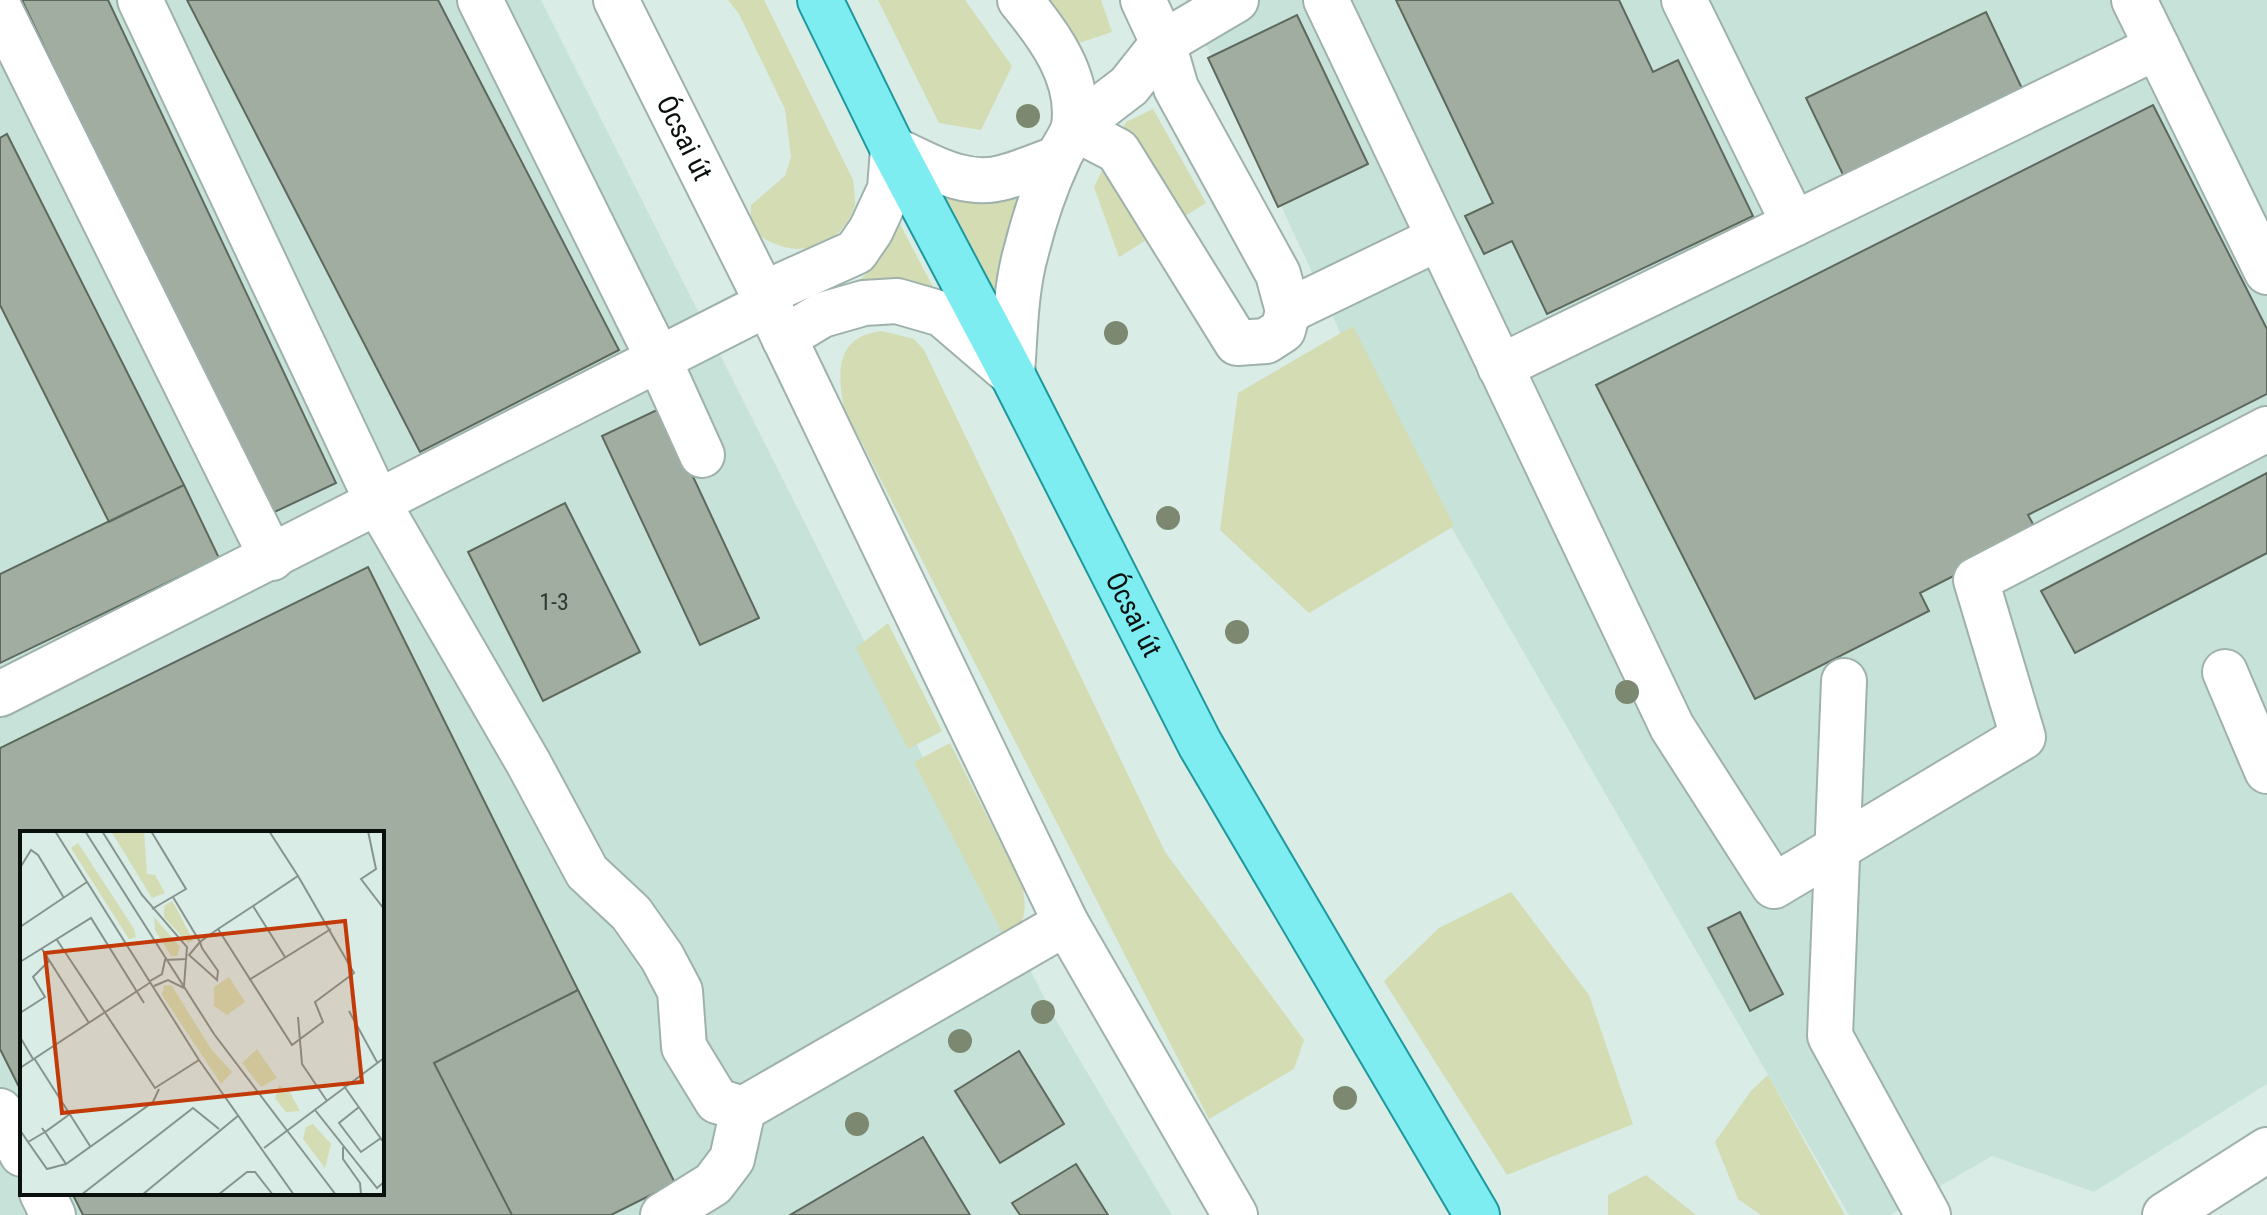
<svg xmlns="http://www.w3.org/2000/svg" width="2267" height="1215" font-family="'Roboto Condensed',sans-serif">
<style>
.built{fill:#c7e3d9;fill-rule:evenodd}
.green{fill:#d3dcb3}
.building{fill:#a1ada1;stroke:#5e695e;stroke-width:2}
.lines{fill:none;stroke-linecap:round;stroke-linejoin:round}
.minor-casing{stroke:#9fb1ab;stroke-width:48}
.major-casing{stroke:#1d989c;stroke-width:48}
.minor{stroke:#fff;stroke-width:44}
.major{stroke:#7dedf1;stroke-width:44}
.tree{fill:#7c886f}
.labels{text-anchor:middle;dominant-baseline:central;stroke-width:6;stroke-linejoin:round;paint-order:stroke}
.number-label{font-size:24px;fill:#303733}
.street-label{font-size:28px;fill:#0a100e;stroke:#e6f9f3}
.inset-road{fill:none;stroke:#86948f;stroke-width:2}
.view{fill:#c23a07;fill-opacity:0.15;stroke:#c23a07;stroke-width:4}
.inset-edge{fill:none;stroke:#0a100e;stroke-width:4}
</style>
<rect width="100%" height="100%" fill="#d9ece5"/>
<!-- built -->
<path class="built" d="M0,0h541l512,1015 119,200h-1172zM22,833h360v360h-360z
M1185,0h1082v1084l-173,108 -102,-36 -102,59h-41l-503,-870z"/>
<!-- green -->
<path class="green" d="M728,0h36l89,180c1,10 4,23 0,31 -20,45 -71,49 -103,16l1,-22 34,-29 6,-19 -6,-48 -46,-95z
M878,0h87l47,66 -31,64 -42,-7z
M1047,0h54l11,32 -33,11z
M1153,109l53,94 -87,54 -25,-70 32,-65z
M1036,189l-36,107 -6,3 -50,-102 37,5z
M893,211l41,78 -82,-3c34,-27 36,-32 41,-75z
M1353,326l101,200 -145,87 -89,-83 18,-137z
M882,331l32,8 10,11 241,502 139,188 -10,29 -85,50 -365,-711c-7,-37 -8,-72 38,-77z
M888,623l54,108 -34,18 -52,-101z
M950,743l73,144c3,25 4,36 -18,51l-91,-176z
M1511,892l78,103 44,129 -126,51 -123,-194 55,-53z
M1768,1075l77,140h-84l-23,-16 -23,-57 36,-51z
M1646,1175l50,40h-88v-20z"/>
<!-- building -->
<path class="building" d="M22,0h86l228,483 -70,33z
M187,0h251l181,350 -199,102z
M1396,0h223l34,72 25,-12 75,156 -206,98 -35,-73 -28,13 -19,-38 28,-13z
M1986,12l40,85 -179,86 -41,-85z
M1297,15l71,149 -90,43 -70,-149z
M2153,105l114,224v65l-239,121 10,18 -118,60 9,18 -174,88 -159,-314z
M7,134l177,351 -75,37 -109,-217v-167z
M661,408l98,210 -59,27 -98,-209z
M2267,473v80l-192,100 -34,-62z
M184,485l35,73 -219,105v-89z
M565,503l75,149 -97,49 -75,-149z
M368,567l210,423 -144,73 78,152h-429l-11,-22h310v-360h-360v260l-22,-44v-301z
M1740,912l43,82 -33,17 -42,-83z
M578,990l97,193 -64,32h-99l-78,-152z
M1019,1051l45,73 -64,39 -45,-72z
M923,1137l47,78h-180z
M1076,1164l32,51h-88l-8,-12z"/>
<g class="lines">
<defs>
<g id="minor">
<path d="M140,0l238,503 151,261 58,108 44,41 31,44 18,34 4,56 33,54 26,8 323,-186"/>
<path d="M480,0l179,360 43,95"/>
<path id="s1" d="M616,0l147,294 303,629 169,292"/>
<path d="M1143,0l20,43 13,45 102,186 10,37 -5,19 -17,11 -29,2 -119,-192 -44,-23 55,-42 34,-43 73,-43"/>
<path d="M1326,0l346,727 102,159 249,-149 -47,-157 291,-151"/>
<path d="M1684,0l110,224"/>
<path d="M2134,0l133,272"/>
<path d="M0,10l272,548"/>
<path d="M763,294l93,-42 15,-22 19,-41 3,-40c35,16 72,40 112,28 18,-5 35,-12 53,-19"/>
<path d="M1288,311l151,-73"/>
<path d="M784,338l38,-23 42,-12 33,-2 45,13 70,60"/>
<path d="M1500,367l657,-320"/>
<path d="M1012,374c3,-40 3,-83 14,-122 8,-32 18,-63 32,-93 4,-11 14,-22 16,-33 7,-48 -25,-91 -54,-126"/>
<path d="M2225,672l42,99"/>
<path d="M1844,681l-14,355 98,179"/>
<path d="M0,694l767,-390"/>
<path d="M0,1111l22,43"/>
<path d="M42,1193l11,22"/>
<path d="M663,1215l50,-31 19,-25 11,-50"/>
<path d="M2165,1215l102,-65"/>
</g>
<g id="major">
<path id="s2" d="M820,0l73,149 119,225 188,370 277,471"/>
</g>
</defs>
<!-- minor casing -->
<use href="#minor" class="minor-casing"/>
<!-- major casing -->
<use href="#major" class="major-casing"/>
<!-- minor -->
<use href="#minor" class="minor"/>
<!-- major -->
<use href="#major" class="major"/>
</g>
<!-- trees -->
<g class="tree">
<circle cx="1028" cy="116" r="12"/>
<circle cx="1116" cy="333" r="12"/>
<circle cx="1168" cy="518" r="12"/>
<circle cx="1237" cy="632" r="12"/>
<circle cx="1627" cy="692" r="12"/>
<circle cx="1043" cy="1012" r="12"/>
<circle cx="960" cy="1041" r="12"/>
<circle cx="1345" cy="1098" r="12"/>
<circle cx="857" cy="1124" r="12"/>
</g>
<g class="labels">
<!-- number labels -->
<g class="number-label">
<text x="554" y="602">1-3</text>
</g>
<!-- street labels -->
<g class="street-label">
<text stroke="none"><textPath href="#s1" startOffset="154">Ócsai út</textPath></text>
<text stroke="none"><textPath href="#s2" startOffset="690">Ócsai út</textPath></text>
</g>
</g>
<!-- overview -->
<g transform="translate(20 831)">
<rect width="364" height="364" fill="#d9ece5"/>
<path d="M91,0h33l3,43 8,1 10,18 -13,5zM58,12l56,86 2,8 -7,2 -58,-91zM152,70l7,12 14,28 -5,2 -24,-26v-11zM134,86l26,30 -3,9h-6l-16,-26zM209,146l16,25 -18,13 -13,-9v-19zM144,154l8,1 39,63 21,23 -11,12 -59,-89zM237,218l20,29 -16,9 -19,-24zM259,254l10,6 11,20 -14,1 -11,-14zM293,293l18,20 -6,24 -22,-29 3,-12z" fill="#d3dcb3"/>
<path class="inset-road" d="M35,0l144,229 95,135M65,0l129,203 122,161M82,0l40,64 45,52 -3,39M131,0l35,58 -34,20M249,0l29,45M348,0l8,38 -15,10 23,30M0,37l11,-18 7,5 26,43M153,66l27,45 2,6 16,23 -1,9 -28,-25 11,-13 8,-6 10,-7 35,-23 45,-30 56,97 -39,29 8,20 -31,23 -74,-116M233,75l32,51M0,96l67,-45M37,109l98,148 44,-28M22,118l47,74M0,131l71,-44 53,85M229,149l82,-51M130,150l12,-7 3,-14 22,-1M134,155l14,-6 16,8M329,180l28,51M0,182l25,-16 -12,-20 17,-17M278,186l4,47 25,37M0,206l13,22M14,227l56,88M0,237l131,-86M324,255l40,57M339,276l-20,16 22,29 20,-14M295,279l62,78 7,-6M22,297l3,4 25,-18M0,299l8,12 17,-10 21,32 87,-62 6,-13M8,311l19,27 19,-5M323,316v12l17,24 1,12M244,317l120,-90M61,364l112,-87 26,21M122,364l97,-80M198,364l29,-23h8l18,23"/>
<path class="view" d="M325,90l17,161 -300,31 -17,-160z"/>
<rect width="364" height="364" class="inset-edge"/>
</g>
</svg>
